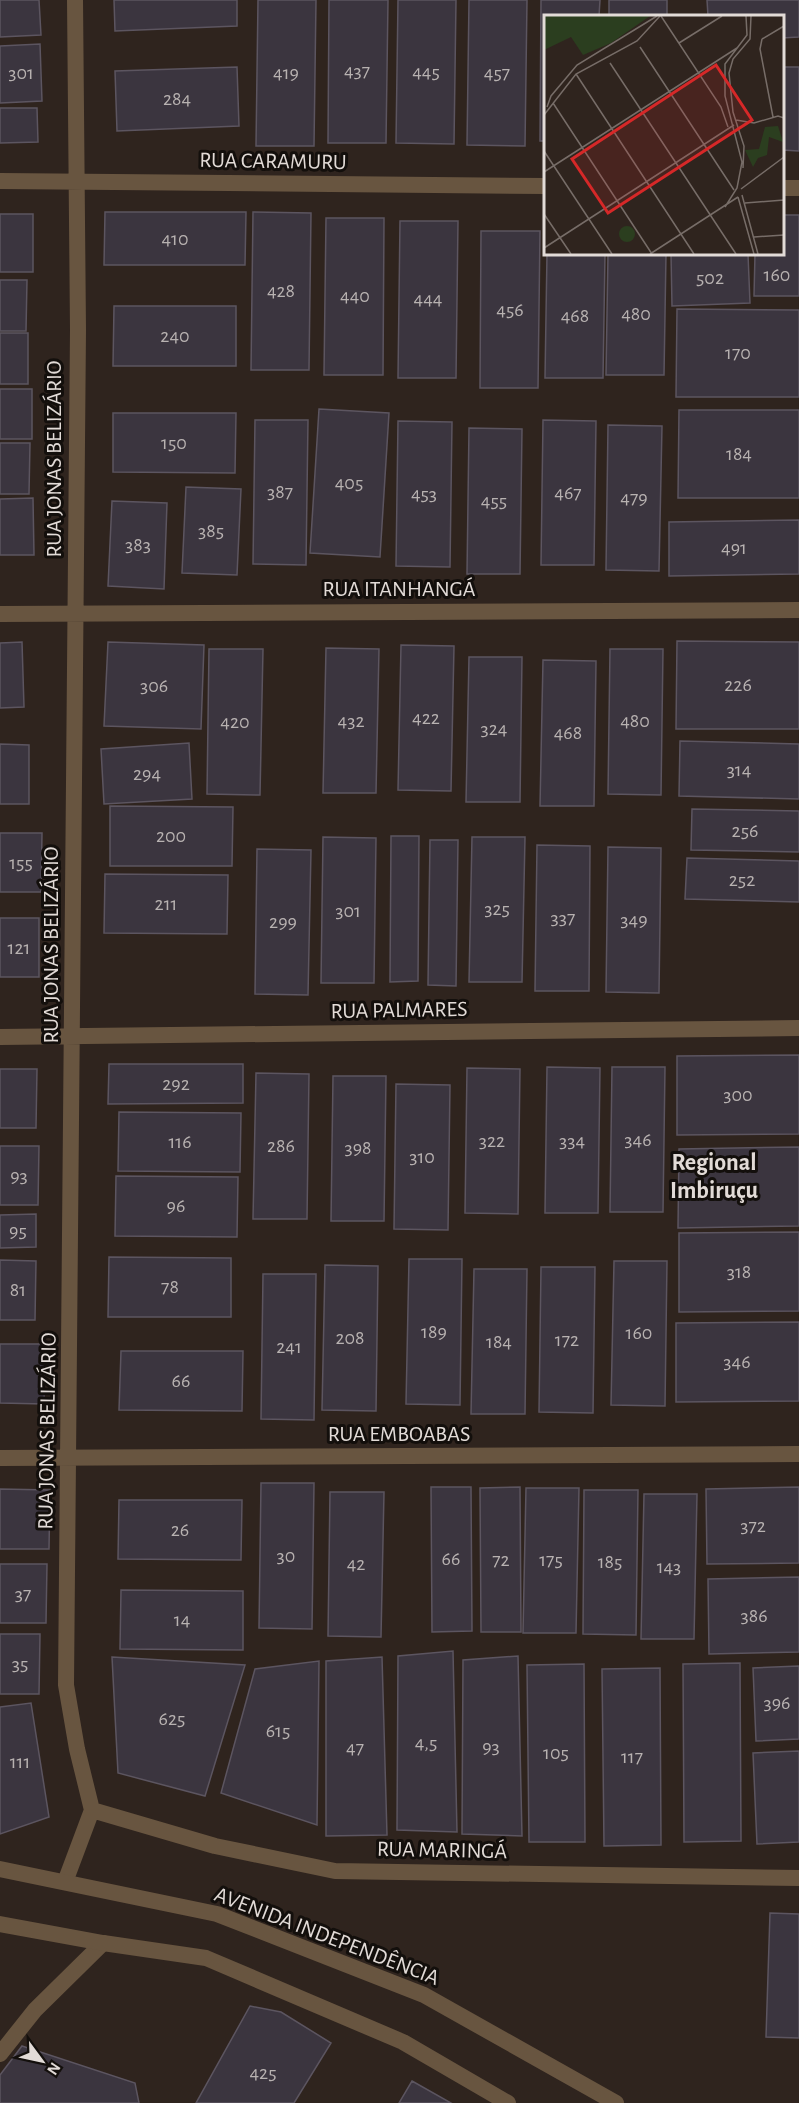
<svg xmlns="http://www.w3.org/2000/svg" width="799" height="2103" font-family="'Alegreya Sans',sans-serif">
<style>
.building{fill:#3b353f;stroke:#5c5560;stroke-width:1.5}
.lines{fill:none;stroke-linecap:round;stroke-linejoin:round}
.minor{stroke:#685540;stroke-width:16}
.tertiary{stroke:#685540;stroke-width:16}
.labels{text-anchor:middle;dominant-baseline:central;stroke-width:6;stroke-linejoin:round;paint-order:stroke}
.number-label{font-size:20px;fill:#b8b2b1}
.street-label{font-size:22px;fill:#e2dbd7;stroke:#130f0c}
.neighbourhood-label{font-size:24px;font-weight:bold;fill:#e2dbd7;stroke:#130f0c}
.inset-road{fill:none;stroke:#776d68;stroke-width:1.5}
.view{fill:#d62828;fill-opacity:0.15;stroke:#d62828;stroke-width:3}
.inset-edge{fill:none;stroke:#e2dbd7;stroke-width:3}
</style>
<rect width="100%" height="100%" fill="#2f241e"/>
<!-- building -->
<path class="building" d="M0,0h39l2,35 -41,2z
M114,0h123v26l-122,5z
M258,0h58l-2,146h-58z
M329,0h59l-2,143h-58z
M398,0h58l-2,144 -58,-1z
M469,0h58l-2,146 -58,-1z
M541,0h59l-1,16h-53v125h-6z
M609,0h58v16h-58z
M707,0h92v37l-17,1v-22h-74z
M40,44l2,57 -42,2v-57z
M237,67l2,59 -122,5 -2,-60z
M782,67h17v84l-17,-1z
M0,108h37l1,34 -38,1z
M105,212h141l-1,53h-141z
M253,212l58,1 -2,157h-58z
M0,214h33v58h-33z
M782,215h17v81h-45l1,-42h27z
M326,218h58l-1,157h-59z
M400,221h58l-2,157h-58z
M481,231h59l-2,157h-58z
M547,254h58l-2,124h-58z
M608,254h58l-2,121h-58z
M671,254h77l2,49 -78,3z
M0,280h27l-1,51h-26z
M114,306h122v60h-123z
M677,309l122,1v87h-123z
M0,333h28v51h-28z
M0,389h32v50h-32z
M319,409l70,4 -9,144 -70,-4z
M679,410h120v88h-121z
M113,413h123l-1,60 -122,-1z
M255,420h53l-2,145 -53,-1z
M543,420l53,1 -2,144h-53z
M398,421l54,1 -2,145 -54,-1z
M608,425l54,1 -3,145 -53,-1z
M469,428l53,1 -2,145h-53z
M0,443h30l-1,51h-29z
M186,487l55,2 -4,86 -55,-2z
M33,498l1,57h-34v-56z
M112,501l55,2 -3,86 -56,-3z
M799,520v54l-130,2v-54z
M677,641l122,1v87h-123z
M22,642l2,65 -24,1v-65z
M108,642l96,3 -3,84 -97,-3z
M401,645l53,1 -3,145 -53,-1z
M326,648l53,1 -3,144h-53z
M209,649h54l-3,146 -53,-1z
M610,649h53l-2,146 -53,-1z
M469,657h53l-2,145h-54z
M543,660l53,1 -2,145h-54z
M680,741l119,3v55l-120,-3z
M189,743l3,56 -88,5 -3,-55z
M0,744l29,1v59h-29z
M110,806l123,1 -1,59h-122z
M692,809l107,2v41l-108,-2z
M0,833h42l-1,59h-41z
M391,836h28l-1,145 -28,1z
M323,837l53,1 -2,145h-53z
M472,837h53l-3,145h-53z
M430,840h28l-2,146 -28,-1z
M537,845l53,1 -1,145h-54z
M608,847l53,1 -2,145 -53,-1z
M257,849l54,1 -3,145 -53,-1z
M687,858l112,3v41l-114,-3z
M105,874l123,1 -1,59 -123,-1z
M0,918h39v59h-39z
M799,1055v79l-122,1v-79z
M109,1064h134v39l-135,1z
M547,1067l53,1 -2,145h-53z
M612,1067h53l-2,145h-53z
M467,1068l53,1 -2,145 -53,-1z
M0,1069h37l-1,59h-36z
M256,1073l53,1 -2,145h-54z
M333,1076h53l-2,145h-53z
M396,1084l54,1 -2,145 -54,-1z
M119,1112l122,1 -1,59 -122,-1z
M0,1146h39l-1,59h-38z
M799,1147v79l-121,2 1,-79z
M116,1176l122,1 -1,60 -122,-1z
M36,1214v33l-36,1v-33z
M799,1232v79l-120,1v-79z
M109,1257l122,1v59h-123z
M409,1259h53l-2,146 -54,-1z
M0,1260l36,1 -1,59h-35z
M614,1261h53l-2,145 -54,-1z
M325,1265l53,1 -2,145 -54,-1z
M541,1267h54l-2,146 -54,-1z
M474,1269h53l-2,145h-54z
M263,1274h53l-2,146 -53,-1z
M799,1322v79l-123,1v-79z
M0,1344h45l-1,60 -44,-1z
M121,1351h122l-1,60 -123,-1z
M261,1483h53l-2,146 -53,-1z
M431,1487h40l1,144 -40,1z
M520,1487l1,145h-40l-1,-144z
M799,1487v76l-92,1 -1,-75z
M526,1488h53l-3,145h-53z
M0,1489l50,1 -1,59h-49z
M584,1490h54l-2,145 -53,-1z
M330,1492h54l-3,145 -53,-1z
M644,1494h53l-3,145h-53z
M119,1500h123l-1,60 -123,-1z
M0,1564h47l-1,59h-46z
M799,1577v75l-90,2 -1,-75z
M121,1590l122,1v59l-123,-1z
M0,1634h40l-1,60h-39z
M453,1651l4,181 -60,-2 1,-174z
M518,1656l4,180 -60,-2 1,-174z
M112,1657l133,8 -40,131 -87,-23z
M382,1657l5,178 -61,1v-175z
M319,1661l-2,164 -96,-32 34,-124z
M740,1663l1,178 -57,1 -1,-178z
M584,1664l1,178h-56l-2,-177z
M799,1666v73l-43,2 -3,-73z
M660,1668l1,177 -57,1 -2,-177z
M31,1703l18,114 -49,17v-127z
M799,1751v91l-42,2 -4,-91z
M770,1913l29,1v124l-33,-1z
M250,2006l31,6 50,31 -37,60h-98z
M22,2046l113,37 4,20h-139v-28z
M412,2081l39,22h-52z"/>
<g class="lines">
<!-- minor -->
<path class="minor" d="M0,181l546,5
M782,188h17
M0,614l799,-4
M0,1037l799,-9
M0,1458l799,-4
M92,1810l123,36 120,25 464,7
M65,1882l27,-72 -15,-61 -11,-64 12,-1355 -3,-330
M0,2054l35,-44 68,-67"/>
<!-- tertiary -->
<path class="tertiary" d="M0,1869l217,45 207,81 192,108
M0,1924l103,19 103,15 197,84 105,61"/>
</g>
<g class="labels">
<!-- number labels -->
<g class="number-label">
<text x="357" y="71">437</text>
<text x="426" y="72">445</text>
<text x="21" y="73">301</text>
<text x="286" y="73">419</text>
<text x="497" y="73">457</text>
<text x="177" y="99">284</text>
<text x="175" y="239">410</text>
<text x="777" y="275">160</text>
<text x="710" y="278">502</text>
<text x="281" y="291">428</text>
<text x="355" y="296">440</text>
<text x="428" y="299">444</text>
<text x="510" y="310">456</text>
<text x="636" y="314">480</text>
<text x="575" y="316">468</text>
<text x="175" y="336">240</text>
<text x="738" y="353">170</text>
<text x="174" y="443">150</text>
<text x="739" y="454">184</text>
<text x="349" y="483">405</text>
<text x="280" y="492">387</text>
<text x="568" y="493">467</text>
<text x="424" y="494">453</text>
<text x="634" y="498">479</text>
<text x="494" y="501">455</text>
<text x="211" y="531">385</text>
<text x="138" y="545">383</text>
<text x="734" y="548">491</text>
<text x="738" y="685">226</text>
<text x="154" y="686">306</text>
<text x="426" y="718">422</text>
<text x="351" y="721">432</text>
<text x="635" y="721">480</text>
<text x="235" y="722">420</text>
<text x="494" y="729">324</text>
<text x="568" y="733">468</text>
<text x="739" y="770">314</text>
<text x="147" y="774">294</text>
<text x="745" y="831">256</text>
<text x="171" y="836">200</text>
<text x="21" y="863">155</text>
<text x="742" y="880">252</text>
<text x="166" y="904">211</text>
<text x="497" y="909">325</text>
<text x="348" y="911">301</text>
<text x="563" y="918">337</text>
<text x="634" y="920">349</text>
<text x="283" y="922">299</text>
<text x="19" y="948">121</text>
<text x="176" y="1084">292</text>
<text x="738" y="1095">300</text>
<text x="638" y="1140">346</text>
<text x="492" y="1141">322</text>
<text x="572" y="1141">334</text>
<text x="180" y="1142">116</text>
<text x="281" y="1146">286</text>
<text x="358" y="1148">398</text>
<text x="422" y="1157">310</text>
<text x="19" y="1176">93</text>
<text x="176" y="1206">96</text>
<text x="18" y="1231">95</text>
<text x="739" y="1272">318</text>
<text x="170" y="1287">78</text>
<text x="18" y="1290">81</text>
<text x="434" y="1332">189</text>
<text x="639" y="1333">160</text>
<text x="350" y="1338">208</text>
<text x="567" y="1340">172</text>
<text x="499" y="1342">184</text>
<text x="289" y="1347">241</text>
<text x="737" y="1362">346</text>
<text x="181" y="1381">66</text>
<text x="753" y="1526">372</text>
<text x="180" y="1530">26</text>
<text x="286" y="1556">30</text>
<text x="451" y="1559">66</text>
<text x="501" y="1560">72</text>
<text x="551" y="1560">175</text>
<text x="610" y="1562">185</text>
<text x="356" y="1564">42</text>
<text x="669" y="1567">143</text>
<text x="23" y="1594">37</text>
<text x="754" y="1616">386</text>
<text x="182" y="1620">14</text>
<text x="20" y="1664">35</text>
<text x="777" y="1703">396</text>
<text x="172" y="1719">625</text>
<text x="278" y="1731">615</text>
<text x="426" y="1743">4,5</text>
<text x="491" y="1747">93</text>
<text x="355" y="1748">47</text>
<text x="556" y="1753">105</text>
<text x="632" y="1757">117</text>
<text x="20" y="1762">111</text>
<text x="263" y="2073">425</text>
</g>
<!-- street labels -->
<g class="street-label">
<text transform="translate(273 161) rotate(1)">RUA CARAMURU</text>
<text transform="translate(54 459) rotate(-90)">RUA JONAS BELIZÁRIO</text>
<text x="399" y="589">RUA ITANHANGÁ</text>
<text transform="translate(51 945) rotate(-90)">RUA JONAS BELIZÁRIO</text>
<text transform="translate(399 1010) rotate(-1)">RUA PALMARES</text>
<text transform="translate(47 1431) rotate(-89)">RUA JONAS BELIZÁRIO</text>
<text x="399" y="1434">RUA EMBOABAS</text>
<text transform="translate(442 1850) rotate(1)">RUA MARINGÁ</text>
<text transform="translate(327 1936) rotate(21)">AVENIDA INDEPENDÊNCIA</text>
</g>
<!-- neighbourhood labels -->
<g class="neighbourhood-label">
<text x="714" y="1163">Regional<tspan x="714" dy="28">Imbiruçu</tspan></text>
</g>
</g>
<!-- overview -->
<g transform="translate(544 15)">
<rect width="240" height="240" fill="#2f241e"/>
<path d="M0,1h106l-39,27 -28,12 -12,-18 -27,13zM234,111l5,16 -14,-5 -2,18 -9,3 -5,9 -8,-17 14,-1 6,-22zM75 219a8 8 0 1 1 16 0a8 8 0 1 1-16 0Z" fill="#2b3e1f"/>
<path class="inset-road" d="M117,1l60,91 7,20M218,24l-2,10 13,68M218,24l22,-13M135,28l43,-27M96,32l94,143M66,48l126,191M32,59l118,180M9,88l99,151M3,92l4,-11 26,-31 80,-49M0,100l32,-41 61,-33 23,-25M192,105l18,3 24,-7 6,2M0,136l68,103M199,153l1,-22 -11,-34 -4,-39 4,-14 17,-20 1,-23M0,157l193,-124M197,174l43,-32M198,180l16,59M194,182l16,57M201,188l39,-3M181,192l12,-19 5,-26 -17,-66v-32l22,-29 -1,-19M0,199l27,40M210,222l30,-2M0,233l190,-123M106,239l88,-57"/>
<path class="view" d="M172,50l36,55 -144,93 -36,-54z"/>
<rect width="240" height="240" class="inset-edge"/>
</g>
<!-- north arrow -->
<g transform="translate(42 2061) rotate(123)" stroke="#130f0c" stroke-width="4.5" paint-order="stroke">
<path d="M0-4.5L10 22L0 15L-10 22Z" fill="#e2dbd7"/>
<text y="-9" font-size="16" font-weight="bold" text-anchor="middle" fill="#e2dbd7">N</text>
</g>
</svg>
